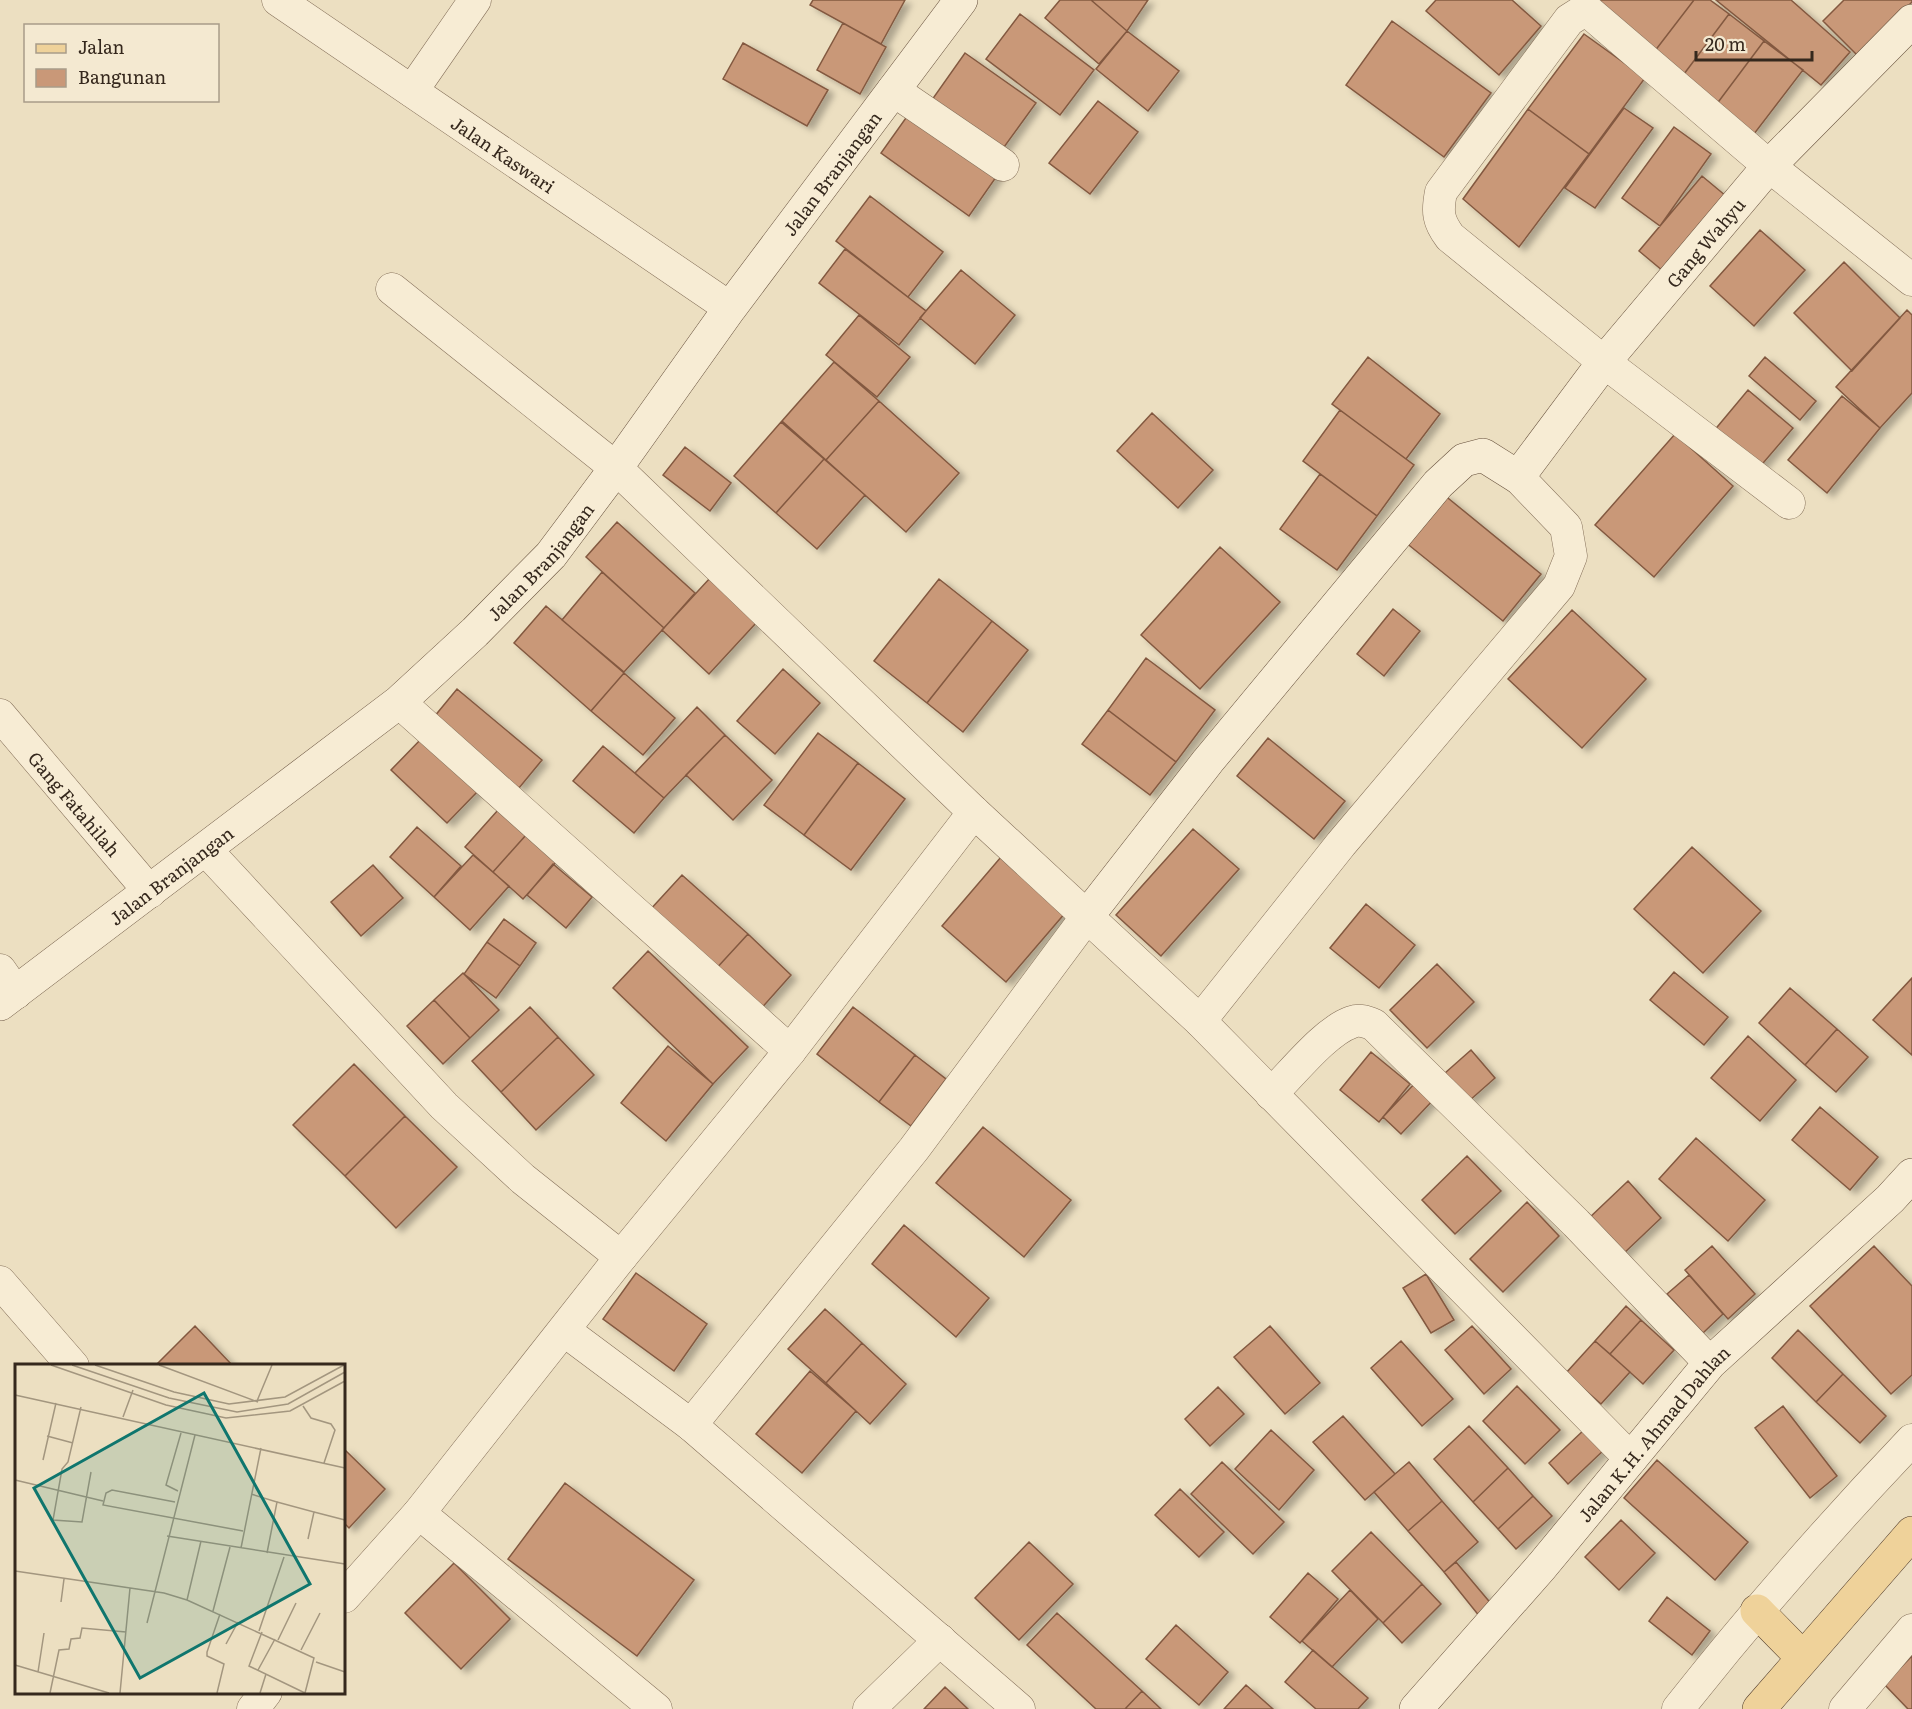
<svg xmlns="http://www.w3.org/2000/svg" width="1912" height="1709" font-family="Literata,serif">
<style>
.building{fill:#c99878;stroke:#835940;stroke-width:1.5;filter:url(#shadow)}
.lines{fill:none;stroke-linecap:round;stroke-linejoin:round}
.street-casing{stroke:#85705a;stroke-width:33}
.secondary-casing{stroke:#67513d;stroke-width:34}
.primary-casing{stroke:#533e2e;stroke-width:34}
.street{stroke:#f7ecd4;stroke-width:32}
.secondary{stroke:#f7ecd4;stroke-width:33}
.primary{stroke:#efd29a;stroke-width:33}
.labels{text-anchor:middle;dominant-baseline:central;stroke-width:6;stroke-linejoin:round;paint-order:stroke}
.street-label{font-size:18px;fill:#35281d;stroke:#f4e9d1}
.inset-road{fill:none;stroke:#a3967f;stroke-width:1.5}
.view{fill:#0f766e;fill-opacity:0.15;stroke:#0f766e;stroke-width:3}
.inset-edge{fill:none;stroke:#35281d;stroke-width:3}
</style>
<defs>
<filter id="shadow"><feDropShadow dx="6" dy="4" stdDeviation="3" flood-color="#0004"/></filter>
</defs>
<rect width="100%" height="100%" fill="#ecdfc1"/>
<!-- building -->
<path class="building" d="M813,0h92l-24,44 -71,-39z
M1060,0h31l36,31 -28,33 -54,-46z
M1091,0h57l-21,31z
M1436,0h76l29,26 -42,49 -73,-64z
M1588,0h106l-43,56z
M1694,0h16l19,14 -48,64 -30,-22z
M1716,0h75l59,52 -29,33z
M1844,0h68v2l-54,54 -35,-35z
M1020,14l74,56 -34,45 -74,-56z
M1729,14l35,27 -48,64 -35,-27z
M1392,21l99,72 -47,64 -98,-72z
M843,23l43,24 -26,47 -43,-24z
M1127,31l52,40 -31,40 -52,-42z
M1584,34l61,44 -56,76 -61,-45z
M1764,41l39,29 -49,64 -38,-29z
M743,43l85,47 -21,36 -84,-47z
M965,53l71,50 -37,51 -70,-50z
M1098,101l40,31 -48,62 -41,-31z
M913,108l88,62 -32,46 -88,-63z
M1624,108l29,20 -58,80 -30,-20z
M1528,109l61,45 -70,93 -56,-48z
M1674,127l37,27 -51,72 -38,-28z
M1702,176l30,25 -63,75 -30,-25z
M870,196l73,56 -35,45 -72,-56z
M1760,230l45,40 -51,56 -44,-40z
M845,249l81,62 -27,34 -80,-62z
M1844,262l56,56 -48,53 -58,-58z
M961,270l54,45 -40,49 -55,-46z
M1907,310l5,5v78l-32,35 -44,-41z
M859,315l51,42 -33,40 -51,-42z
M1368,357l72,57 -34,45 -74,-55z
M1765,357l51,44 -16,19 -51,-44z
M834,362l45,39 -53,59 -44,-39z
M1748,390l45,38 -35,41 -45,-37z
M1842,396l38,32 -53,65 -39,-33z
M879,401l80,72 -53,59 -80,-72z
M1340,410l74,55 -37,51 -74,-55z
M1152,413l61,57 -35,38 -61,-57z
M781,422l43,37 -48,54 -42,-37z
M1675,434l58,52 -79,91 -59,-52z
M685,447l46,36 -21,28 -47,-36z
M824,459l41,36 -48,54 -41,-36z
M1320,474l57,42 -40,54 -57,-41z
M1443,494l98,80 -38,47 -98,-79z
M617,522l78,71 -31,35 -78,-71z
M1220,547l60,55 -80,87 -59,-54z
M602,572l62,56 -40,44 -62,-52z
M710,578l47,44 -48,52 -47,-44z
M939,579l53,42 -65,82 -53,-42z
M546,606l78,67 -33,38 -77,-68z
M1393,609l27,22 -36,45 -27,-22z
M1572,610l74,69 -64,69 -74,-69z
M992,621l36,29 -65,82 -36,-29z
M1146,658l69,52 -39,52 -68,-52z
M783,669l37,34 -45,51 -38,-33z
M624,673l51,45 -32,37 -52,-44z
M457,689l85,71 -23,28 -85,-71z
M697,707l28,28 -61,63 -29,-25z
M1108,710l68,52 -26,33 -68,-51z
M818,733l40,30 -54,72 -40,-30z
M725,735l47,45 -39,40 -47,-45z
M423,737l56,53 -32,33 -56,-53z
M1268,738l77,63 -31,38 -77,-63z
M603,746l61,52 -30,35 -61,-52z
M858,763l47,36 -54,71 -47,-35z
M498,810l28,25 -33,37 -28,-25z
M417,827l44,39 -27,31 -44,-40z
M1193,829l46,40 -78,87 -45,-41z
M526,835l30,27 -33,37 -30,-27z
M1692,847l69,64 -58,62 -69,-64z
M473,855l36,31 -39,44 -36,-33z
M1001,857l65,55 -60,70 -64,-56z
M553,864l39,33 -26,31 -39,-33z
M373,865l30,33 -42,38 -30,-34z
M682,875l66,59 -34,37 -65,-60z
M1366,904l49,41 -36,43 -49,-40z
M504,919l32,24 -16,23 -33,-24z
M748,934l43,41 -32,36 -45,-40z
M487,942l33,24 -24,32 -32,-24z
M648,951l100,96 -35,37 -100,-96z
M1437,964l37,38 -47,46 -37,-38z
M1674,972l54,45 -24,28 -54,-45z
M463,973l36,37 -29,28 -36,-38z
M1912,978v77l-39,-35z
M1790,988l47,41 -32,36 -46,-42z
M434,1000l36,38 -27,26 -36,-38z
M530,1007l28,30 -57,55 -29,-31z
M853,1007l62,48 -36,47 -62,-48z
M1837,1029l31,28 -32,35 -31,-27z
M1748,1036l48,44 -36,41 -49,-43z
M558,1037l36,38 -58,55 -35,-38z
M668,1046l45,38 -47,57 -45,-38z
M1471,1050l24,28 -26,23 -24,-28z
M1371,1052l39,32 -31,38 -39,-32z
M915,1055l31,24 -35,47 -32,-24z
M354,1064l51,52 -60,60 -52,-51z
M1417,1081l18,17 -34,36 -18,-17z
M1820,1107l58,50 -28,33 -58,-50z
M405,1116l52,51 -61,61 -51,-52z
M983,1127l88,73 -47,57 -88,-74z
M1696,1138l69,62 -37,41 -69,-62z
M1467,1156l34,35 -46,43 -33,-34z
M1628,1181l33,37 -40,38 -34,-36z
M1527,1202l32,34 -56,56 -33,-33z
M904,1225l85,73 -33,39 -84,-73z
M1712,1246l43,48 -27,25 -43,-49z
M1874,1246l38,40v89l-21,19 -81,-88z
M636,1273l71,51 -33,47 -71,-52z
M1426,1274l28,46 -23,13 -28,-45z
M1689,1275l34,39 -20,19 -36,-39z
M1626,1306l15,14 -31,34 -15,-13z
M825,1309l37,34 -36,40 -38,-34z
M1641,1320l33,30 -31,34 -33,-30z
M195,1326l38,40h-78z
M1270,1326l50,57 -35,31 -51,-57z
M1472,1326l39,43 -27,25 -39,-44z
M1798,1330l45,44 -27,28 -44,-44z
M1401,1341l52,58 -31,27 -51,-58z
M1595,1341l35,31 -29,32 -35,-31z
M862,1343l44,41 -36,40 -44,-41z
M810,1371l46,40 -54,62 -46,-39z
M1843,1374l43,42 -26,27 -44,-41z
M1517,1386l43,44 -35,34 -42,-43z
M1218,1387l26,27 -34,32 -25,-27z
M1783,1406l54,70 -27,22 -55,-70z
M1343,1416l52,58 -30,26 -52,-58z
M1469,1426l39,42 -35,34 -39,-43z
M1586,1428l19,21 -37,35 -19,-21z
M1271,1430l43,40 -35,40 -44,-41z
M344,1449l41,40 -36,39 -5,-5z
M1657,1460l91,82 -33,38 -91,-82z
M1222,1462l62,60 -31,32 -62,-60z
M1409,1462l33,39 -34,30 -34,-39z
M1508,1468l25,28 -35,33 -25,-27z
M565,1483l129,97 -57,76 -129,-97z
M1180,1489l44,43 -25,25 -44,-42z
M1533,1496l19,20 -36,33 -18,-20z
M1442,1501l36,41 -34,30 -36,-41z
M1621,1520l34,33 -36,37 -34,-33z
M1371,1532l51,52 -39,39 -51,-52z
M1029,1542l44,42 -54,56 -44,-42z
M1456,1562l37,44 -13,11 -36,-45z
M454,1563l56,56 -49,50 -56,-56z
M1308,1573l30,26 -38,44 -30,-26z
M1422,1584l19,20 -39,39 -19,-20z
M1350,1590l28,29 -46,48 -30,-26z
M1667,1597l43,34 -18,24 -43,-34z
M1057,1613l85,78 -17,18h-29l-69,-64z
M1176,1625l52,47 -29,33 -53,-46z
M1313,1650l55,48 -10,11h-42l-31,-27z
M1912,1656v53h-4l-24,-25z
M1246,1685l27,24h-49z
M945,1687l23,22h-44z
M1142,1691l19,18h-36z"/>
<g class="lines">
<defs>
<g id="street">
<path id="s1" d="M278,0l452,308"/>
<path d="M893,90l110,75"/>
<path d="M412,91l63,-91"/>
<path d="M392,289l224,179 358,344 226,209 431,438"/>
<path d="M1789,503l-185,-141 -154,-125c-12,-16 -13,-25 -9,-45l128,-172 14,-9 6,1 180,154 143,114"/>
<path d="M399,702l391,349"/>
<path id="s2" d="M0,715l150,177"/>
<path d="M206,850l238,256 79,73 98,78"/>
<path d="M0,970l16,23"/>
<path d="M1200,1021l141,-177 218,-258 12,-30 -5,-29 -48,-50"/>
<path d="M1271,1094c21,-20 54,-63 81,-72 8,-3 15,0 22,3l202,198 134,140"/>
<path d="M0,1282l73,84"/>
<path d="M565,1331l126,94 328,284"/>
<path d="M691,1425l223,-276 174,-234"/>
<path d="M419,1513l237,196"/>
<path d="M344,1597l75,-84 202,-256 169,-206 184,-239"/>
<path d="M253,1709l13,-17"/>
<path d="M869,1709l71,-69"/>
<path d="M1678,1709c74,-94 152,-183 234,-269"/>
<path d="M1845,1709l67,-79"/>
</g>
<g id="secondary">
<path id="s3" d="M1088,915l120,-154 230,-277 26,-24 19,-5 35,22 86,-115 165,-196 143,-145"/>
<path id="s4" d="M0,1004l399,-302 76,-70 76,-77 65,-87 114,-160 231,-308"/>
<path id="s5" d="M1416,1709l126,-143 168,-203 180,-164 22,-24"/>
</g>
<path id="primary" d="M1757,1611l45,46
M1759,1709l153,-176"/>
</defs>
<!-- street casing -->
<use href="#street" class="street-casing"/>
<!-- secondary casing -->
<use href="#secondary" class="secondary-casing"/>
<!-- primary casing -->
<use href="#primary" class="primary-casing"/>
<!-- street -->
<use href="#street" class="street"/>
<!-- secondary -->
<use href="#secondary" class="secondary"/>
<!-- primary -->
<use href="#primary" class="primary"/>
</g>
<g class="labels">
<!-- street labels -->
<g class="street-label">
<text stroke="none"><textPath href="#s1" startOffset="273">Jalan Kaswari</textPath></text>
<text stroke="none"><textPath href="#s4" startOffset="1186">Jalan Branjangan</textPath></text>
<text stroke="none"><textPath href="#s3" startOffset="952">Gang Wahyu</textPath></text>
<text stroke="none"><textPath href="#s4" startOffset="700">Jalan Branjangan</textPath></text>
<text stroke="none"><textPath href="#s2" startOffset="116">Gang Fatahilah</textPath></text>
<text stroke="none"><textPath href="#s4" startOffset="214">Jalan Branjangan</textPath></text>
<text stroke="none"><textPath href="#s5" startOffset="364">Jalan K.H. Ahmad Dahlan</textPath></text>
</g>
</g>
<!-- overview -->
<g transform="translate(15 1364)">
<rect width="330" height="330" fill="#ecdfc1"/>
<path class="inset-road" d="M36,1l115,40 60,13 64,-7 55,-30M57,1l97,33 68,14 51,-8 57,-32M80,1l79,27 55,12 56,-7 59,-32M144,1l99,37M0,31l330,73M242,37l15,-36M288,42l8,12 20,6 4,6 -11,33M66,43l-13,55 -6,7 -9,51 29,2 9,-50M108,53l10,-27M32,72l26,7M28,96l13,-57M0,116l88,21M163,127l-12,-6 15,-52M236,130l26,8 -10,51M160,138l-63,-12 -6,3 -3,12 140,26M262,138l37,10 -6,27M299,148l31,8M152,172l178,28M226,184l20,-100M0,207l149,22 23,7 127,58 -9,35M172,236l14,-59M46,238l3,-23M198,247l17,-64M132,259l48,-188M244,267l25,-74M247,268l-13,34 56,27M263,276l18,-37M211,280l12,-22M286,286l19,-37M301,298l29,10M0,301l94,28M243,306l17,-31M23,308l6,-39M35,329l9,-43 10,-1 2,-10 9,-1 2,-10 44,4M105,329l10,-105M202,329l7,-29 -17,-8v-4l13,-38M245,329l6,-19"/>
<path class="view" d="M189,29l106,191 -170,94 -106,-190z"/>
<rect width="330" height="330" class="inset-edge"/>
</g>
<!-- legend -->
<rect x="24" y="24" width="195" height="78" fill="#f4e9d1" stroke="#a89c89" stroke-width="1.5"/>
<rect x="36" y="44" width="30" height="9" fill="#efd29a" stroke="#a89c89" stroke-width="1.5"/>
<text x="78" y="54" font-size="18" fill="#35281d">Jalan</text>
<rect x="36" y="69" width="30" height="18" fill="#c99878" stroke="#a89c89" stroke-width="1.5"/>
<text x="78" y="84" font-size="18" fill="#35281d">Bangunan</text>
<!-- scale -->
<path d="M1696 51v9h116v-9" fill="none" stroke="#35281d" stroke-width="3"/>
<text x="1705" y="51" font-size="18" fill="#35281d" stroke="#f4e9d1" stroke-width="4.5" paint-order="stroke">20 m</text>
</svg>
